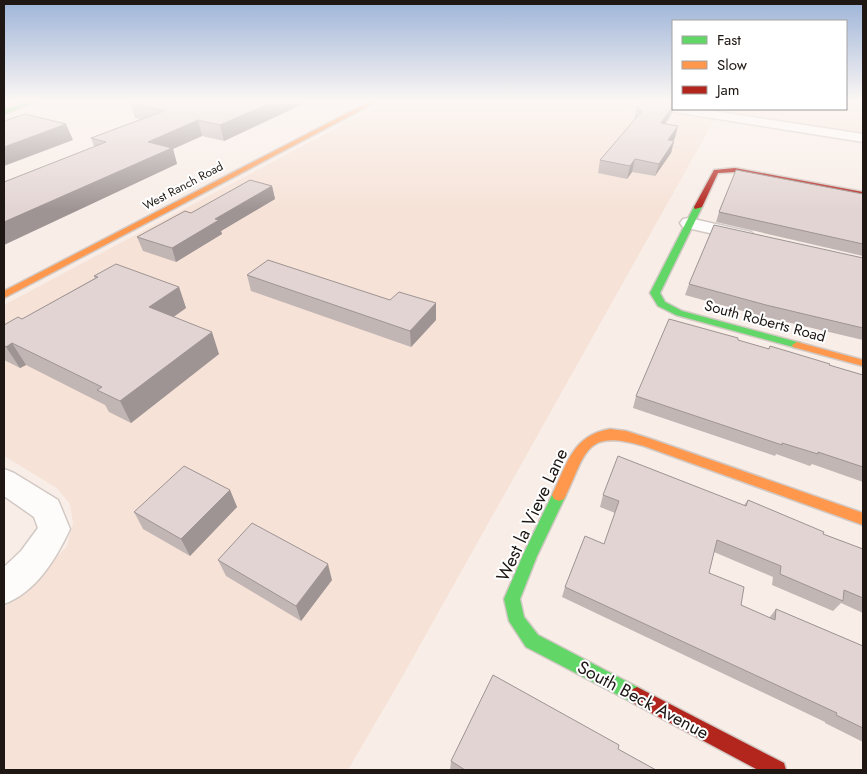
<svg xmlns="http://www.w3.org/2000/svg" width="867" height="774" font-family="Jost,sans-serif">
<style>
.built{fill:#f6e2d7}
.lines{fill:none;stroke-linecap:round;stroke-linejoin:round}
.street-casing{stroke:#d2c9c4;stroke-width:3}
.fast-casing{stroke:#d2c9c4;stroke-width:3}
.slow-casing{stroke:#d2c9c4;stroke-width:3}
.jam-casing{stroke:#d2c9c4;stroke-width:3}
.street{fill:#fefcfb;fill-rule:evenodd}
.fast{fill:#63d668;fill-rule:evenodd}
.slow{fill:#ff974d;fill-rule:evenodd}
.jam{fill:#b3261e;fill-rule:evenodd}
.wall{fill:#c2b6b5}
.shaded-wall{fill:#9e9493}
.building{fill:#e2d4d2;stroke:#9e9493}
.labels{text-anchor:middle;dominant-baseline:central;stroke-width:4;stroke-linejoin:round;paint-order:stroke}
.far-street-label{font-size:12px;fill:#1e1713;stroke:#fff}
.street-label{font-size:15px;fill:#1e1713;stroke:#fff}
.near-street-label{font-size:18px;fill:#1e1713;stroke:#fff}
</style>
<rect width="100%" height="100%" fill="#f8ede7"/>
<!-- built -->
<path class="built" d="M387,101h286v8h173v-8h17v34l-145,-22 -317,566 -53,91h-344v-162l36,-32 27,-30 6,-23 -3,-19 -13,-16 -53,-32v-151z"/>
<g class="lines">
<defs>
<path id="street" d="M625,101h30l18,3v5h27l163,25v8l-232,-37z
M689,218l62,14 3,4 -3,4 -6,1 -62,-14 -3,-4 3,-4z
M4,469l10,4 44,27 12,29c-14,30 -34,63 -66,75v-37l17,-16 17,-23 -4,-11 -30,-21z"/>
<path id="fast" d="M30,101h9l-35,13v-4z
M695,205l7,2 -42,86 5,9 17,9 119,32 1,2 -1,2 -4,1 -121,-33 -18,-9 -8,-13z
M559,489l5,2 2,4 -29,61 -17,43 4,18 14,18 105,55 3,6 -3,6 -6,3 -111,-58 -17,-26 -5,-22 19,-44 29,-60 2,-4z"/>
<path id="slow" d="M371,101h7l-374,197v-7z
M797,342l66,18v6l-70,-19 -1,-2z
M610,429l16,2 25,8 212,74v12l-219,-79c-61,-18 -57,7 -80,53l-5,2 -5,-2 -2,-4c15,-31 21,-60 58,-66z"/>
<path id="jam" d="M735,168l128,24v4l-128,-24 -17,1 -16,34 -7,2 -1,-2 20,-37z
M637,687l147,76 2,7h-28l-127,-68 -3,-6 3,-6z"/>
</defs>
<!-- street casing -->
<use href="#street" class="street-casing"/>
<!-- fast casing -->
<use href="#fast" class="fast-casing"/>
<!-- slow casing -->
<use href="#slow" class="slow-casing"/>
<!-- jam casing -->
<use href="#jam" class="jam-casing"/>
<!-- street -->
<use href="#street" class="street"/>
<!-- fast -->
<use href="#fast" class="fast"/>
<!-- slow -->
<use href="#slow" class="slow"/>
<!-- jam -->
<use href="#jam" class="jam"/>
</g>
<!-- wall -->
<path class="wall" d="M135,101h174l-85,40 -22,-5 -29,13 4,15 -83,-18 -3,-8 50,-19 -6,-1 -5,-15z
M673,102v6l-1,5 -7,11 10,14 -2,3h1l-3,12 -16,23 -23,-4 -5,7 -29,-6 2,-13 34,-39 2,-11z
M272,186l3,13 -54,32 1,3 -46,28 -33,-11 -6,-14 54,-24z
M863,194v62l-147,-34 3,-10z
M863,258v82l-102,-24 -76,-21 4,-11z
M247,275l143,25 46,3v17l-25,27 -160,-56z
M94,276l85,11 7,21 -12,9 45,37 -88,69 -22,-11 -4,-7 -79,-40 -6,3 -16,-8v-35l18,-6 73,-41z
M770,346l59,19 34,10v107l-51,-18 -2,2 -34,-12 -1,2 -142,-48 3,-12 132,-47z
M230,490l7,17 -47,49 -47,-27 -9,-17z
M603,495l141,10 4,-5 75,34 40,15v64l-22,-10 -8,8 -61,-26 1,-8 -59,-25 -5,21 32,32 28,13 7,-9 87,37v96l-38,-19v-1l-263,-125 3,-10 39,-43 11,-31 -15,-6z
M218,560l114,20 -31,41 -75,-45z
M618,749l38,21h-206l1,-9z"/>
<!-- shaded-wall -->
<path class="shaded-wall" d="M275,101h34l-85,40 -4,-16z
M673,105l-1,8 -14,22 3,-12z
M198,120l4,16 -29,13 4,15 -173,81v-23l144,-80z
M66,124l7,16 -69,26v-19z
M678,126l-3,12 -10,14 3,-12z
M674,141l-3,12 -16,23 4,-12z
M635,159l-3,13 -5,7 3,-13z
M272,186l3,13 -54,32 1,3 -46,28 -4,-14 43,-29z
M179,287l7,21 -29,20 -8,-21z
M436,303v17l-25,27 -1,-16z
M212,332l7,22 -88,69 -11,-22z
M12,343l14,22 -6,3 -14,-21z
M230,490l7,17 -47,49 -9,-17z
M328,564l4,16 -31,41 -5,-15z"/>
<!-- building -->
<path class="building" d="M135,101h140l-55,24 -22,-5 -50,22 24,6 -168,74v-40l102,-40 -15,-4 73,-27 -34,-8z
M644,101h24l5,1v3l-12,18 17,3 -10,14 6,1 -15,23 -24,-5 -5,7 -30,-6 42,-49 -6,-1z
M25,114l41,10 -62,23v-26z
M736,170l127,24v50l-144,-32z
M250,180l22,6 -57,33 4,1 -47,28 -35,-11 48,-26 6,2z
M714,225l149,33v70l-97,-23 -77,-21z
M268,260l122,40 9,-8 37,11 -26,28 -163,-56z
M116,264l63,23 -30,20 63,25 -92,69 -23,-11 5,-3 -90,-44 -6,4 -2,-2v-20l14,-8 4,2 76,-42 -4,-1z
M669,319l69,19v2l31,9 1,-3 60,18 -1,1 34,10v92l-45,-15v2l-36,-11v2l-146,-49z
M618,456l128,50 2,-6 76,32 -1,2 40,15v49l-19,-8 -1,11 -63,-27 1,-8 -64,-26 -8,33 35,14 -3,18 34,15 1,-11 87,37v82l-27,-13 1,-2 -272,-126 20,-51 19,8 15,-43 -16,-6z
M184,466l46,24 -49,49 -47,-27z
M252,523l76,41 -32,42 -78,-46z
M493,675l126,70 -1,4 38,21h-191l-14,-9z"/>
<!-- sky -->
<linearGradient id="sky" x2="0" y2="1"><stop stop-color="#9db4d8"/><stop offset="0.48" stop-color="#fcf7f4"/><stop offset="1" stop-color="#fcf7f4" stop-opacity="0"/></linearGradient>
<rect width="867" height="210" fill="url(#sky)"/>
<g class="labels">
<!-- far-street labels -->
<g class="far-street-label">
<text transform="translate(183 186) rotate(-28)">West Ranch Road</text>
</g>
<!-- street labels -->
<g class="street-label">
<text transform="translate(765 321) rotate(15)">South Roberts Road</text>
</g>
<!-- near-street labels -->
<g class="near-street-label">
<text transform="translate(532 515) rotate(-65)">West la Vieve Lane</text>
<text transform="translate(643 700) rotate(28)">South Beck Avenue</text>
</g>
</g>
<!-- border -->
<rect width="867" height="774" fill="none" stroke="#1e1713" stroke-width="10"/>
<!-- legend -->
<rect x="672" y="20" width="175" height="90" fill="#ffffff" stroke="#a5a2a1"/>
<rect x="682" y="36" width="25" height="8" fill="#63d668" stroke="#a5a2a1"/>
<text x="717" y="45" font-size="15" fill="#1e1713">Fast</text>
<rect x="682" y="61" width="25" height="8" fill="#ff974d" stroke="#a5a2a1"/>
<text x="717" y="70" font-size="15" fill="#1e1713">Slow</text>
<rect x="682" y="86" width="25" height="8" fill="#b3261e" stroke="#a5a2a1"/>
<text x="717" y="95" font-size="15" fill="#1e1713">Jam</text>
</svg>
